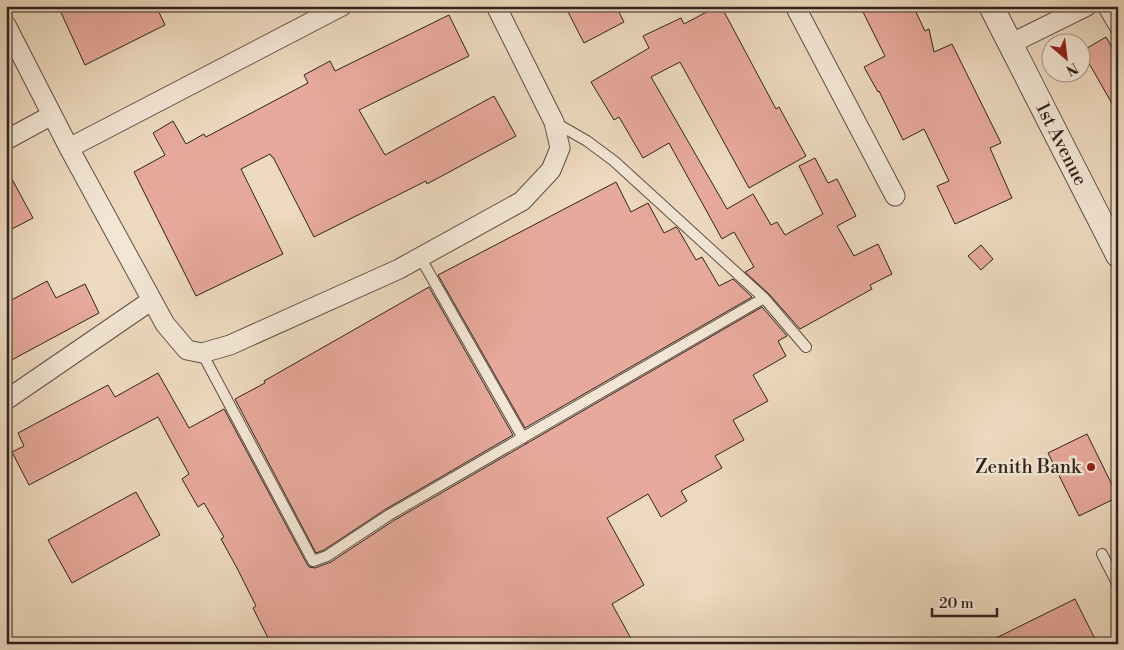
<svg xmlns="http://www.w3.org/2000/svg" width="1124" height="650" font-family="'Libre Bodoni',serif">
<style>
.building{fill:#e7a99b;stroke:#2f231e}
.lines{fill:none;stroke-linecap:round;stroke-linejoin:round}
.service-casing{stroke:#5e5046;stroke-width:12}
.minor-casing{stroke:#5e5046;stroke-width:21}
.tertiary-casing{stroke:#5e5046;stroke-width:26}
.service{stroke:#f3e6d5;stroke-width:10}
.minor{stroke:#f3e6d5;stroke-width:19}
.tertiary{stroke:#f3e6d5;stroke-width:24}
.poi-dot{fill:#8f2418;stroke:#f3e6d5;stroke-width:2}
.labels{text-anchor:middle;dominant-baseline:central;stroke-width:5;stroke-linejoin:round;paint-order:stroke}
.street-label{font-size:19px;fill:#2f231e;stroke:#f3e6d5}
.poi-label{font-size:19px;fill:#2f231e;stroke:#f3e6d5;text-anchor:end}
</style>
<rect width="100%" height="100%" fill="#edd9be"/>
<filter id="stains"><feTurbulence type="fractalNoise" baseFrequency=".004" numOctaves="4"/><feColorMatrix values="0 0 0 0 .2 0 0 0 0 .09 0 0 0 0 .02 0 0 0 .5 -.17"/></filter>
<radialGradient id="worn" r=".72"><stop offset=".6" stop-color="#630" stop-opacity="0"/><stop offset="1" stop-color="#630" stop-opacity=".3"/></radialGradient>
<!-- building -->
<path class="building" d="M58,6h98l9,19 -80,40z
M565,6h51l8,16 -40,21z
M718,6h3l55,103 3,-2 27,49 -57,32 -69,-126 -29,15 76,132 26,-15 18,31 6,-3 8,13 38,-21 -24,-48 16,-8 13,25 9,-4 19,37 -19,10 17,30 24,-12 14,30 -22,11 2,4 -72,40 -31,-35 -24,-22 9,-5 -20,-35 -12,7 -53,-96 -26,15 -24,-41 -5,3 -23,-38 58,-34 -6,-12 38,-18 3,6z
M860,6h53l12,25 4,-2 5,23 18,-8 49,99 -11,5 22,50 -57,26 -18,-38 12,-5 -25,-52 -21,11 -24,-49 -1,1 -14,-25 21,-11z
M449,15l20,41 -110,54 26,45 109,-59 22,40 -89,48 -1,-3 -112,56 -41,-80h-1l-2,-3 -29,15 42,85 -87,42 -62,-124 31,-17 -12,-22 20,-12 13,23 18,-10 2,3 102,-54 -4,-8 26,-14 5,10z
M1106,37l12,21v56l-36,-63z
M6,168l27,50 -27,14z
M616,182l15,30 17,-9 16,30 12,-6 2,2 18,31 6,-3 17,29 14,-7 19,18 -227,131 -87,-153z
M981,245l12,14 -12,11 -13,-14z
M47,281l9,17 29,-14 14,29 -93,50v-60z
M429,287l84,148 -127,74 -62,41 -8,3 -81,-154 30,-16 -1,-2z
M762,307l25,29 -9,5 8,15 -33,19 15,26 -35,19 11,20 -29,16 7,12 -41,23 6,10 -26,16 -13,-23 -41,24 37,67 -32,19 22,40h-363l-18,-36 3,-2 -19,-38 -16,-29 3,-2 -20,-34 -6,4 -16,-28 7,-5 -31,-57 -129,68 -17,-33 12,-6 -6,-13 90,-48 7,12 43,-24 31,55 35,-19 83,155 2,3 6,1 16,-6 62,-41z
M1087,434l31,63 -39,19 -31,-63z
M136,492l24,43 -88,48 -24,-43z
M1075,599l20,40 -9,5h-102z"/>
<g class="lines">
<defs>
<path id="service" d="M1102,6l16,27
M554,122l33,19 27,20 150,137 42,49
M420,257l103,181
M202,353l111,208 14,-5 62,-41 375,-217
M1102,554l16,31"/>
<path id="minor" d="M795,6l100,190
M6,25l63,123 96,176 22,26 15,3 28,-8 169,-76 123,-68 29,-31 9,-22 -6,-26 -58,-116
M1010,44l77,-38
M6,140l46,-25
M69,148l273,-142
M6,400l146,-100"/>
<g id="tertiary">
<path id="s1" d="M991,6l127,249"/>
</g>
</defs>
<!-- service casing -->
<use href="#service" class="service-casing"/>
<!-- minor casing -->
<use href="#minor" class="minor-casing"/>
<!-- tertiary casing -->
<use href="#tertiary" class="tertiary-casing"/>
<!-- service -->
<use href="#service" class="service"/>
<!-- minor -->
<use href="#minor" class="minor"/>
<!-- tertiary -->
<use href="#tertiary" class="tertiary"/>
</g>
<!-- markers -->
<circle class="poi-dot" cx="1091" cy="467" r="5"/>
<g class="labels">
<!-- street labels -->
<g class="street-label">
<text stroke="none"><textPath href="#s1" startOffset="155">1st Avenue</textPath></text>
</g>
<!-- poi labels -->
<g class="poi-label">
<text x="1081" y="467">Zenith Bank</text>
</g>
</g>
<!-- margin -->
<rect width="1124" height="650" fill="none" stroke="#edd9be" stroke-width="25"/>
<rect x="8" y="8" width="1109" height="635" fill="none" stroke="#2f231e" stroke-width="2.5"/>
<rect x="12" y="12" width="1099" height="625" fill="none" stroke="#2f231e"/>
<!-- north arrow -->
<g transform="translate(1066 58) rotate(152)"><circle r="24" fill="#f3e6d5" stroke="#a5988c"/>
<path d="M0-4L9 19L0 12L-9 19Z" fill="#8f2418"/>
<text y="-8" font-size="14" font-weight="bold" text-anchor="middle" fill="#2f231e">N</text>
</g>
<!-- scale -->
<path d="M932 608v8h65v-8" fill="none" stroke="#2f231e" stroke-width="2.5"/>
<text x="939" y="608" font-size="15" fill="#2f231e" stroke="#f3e6d5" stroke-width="4" paint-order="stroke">20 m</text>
<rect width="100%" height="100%" filter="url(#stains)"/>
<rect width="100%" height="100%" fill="url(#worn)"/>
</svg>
